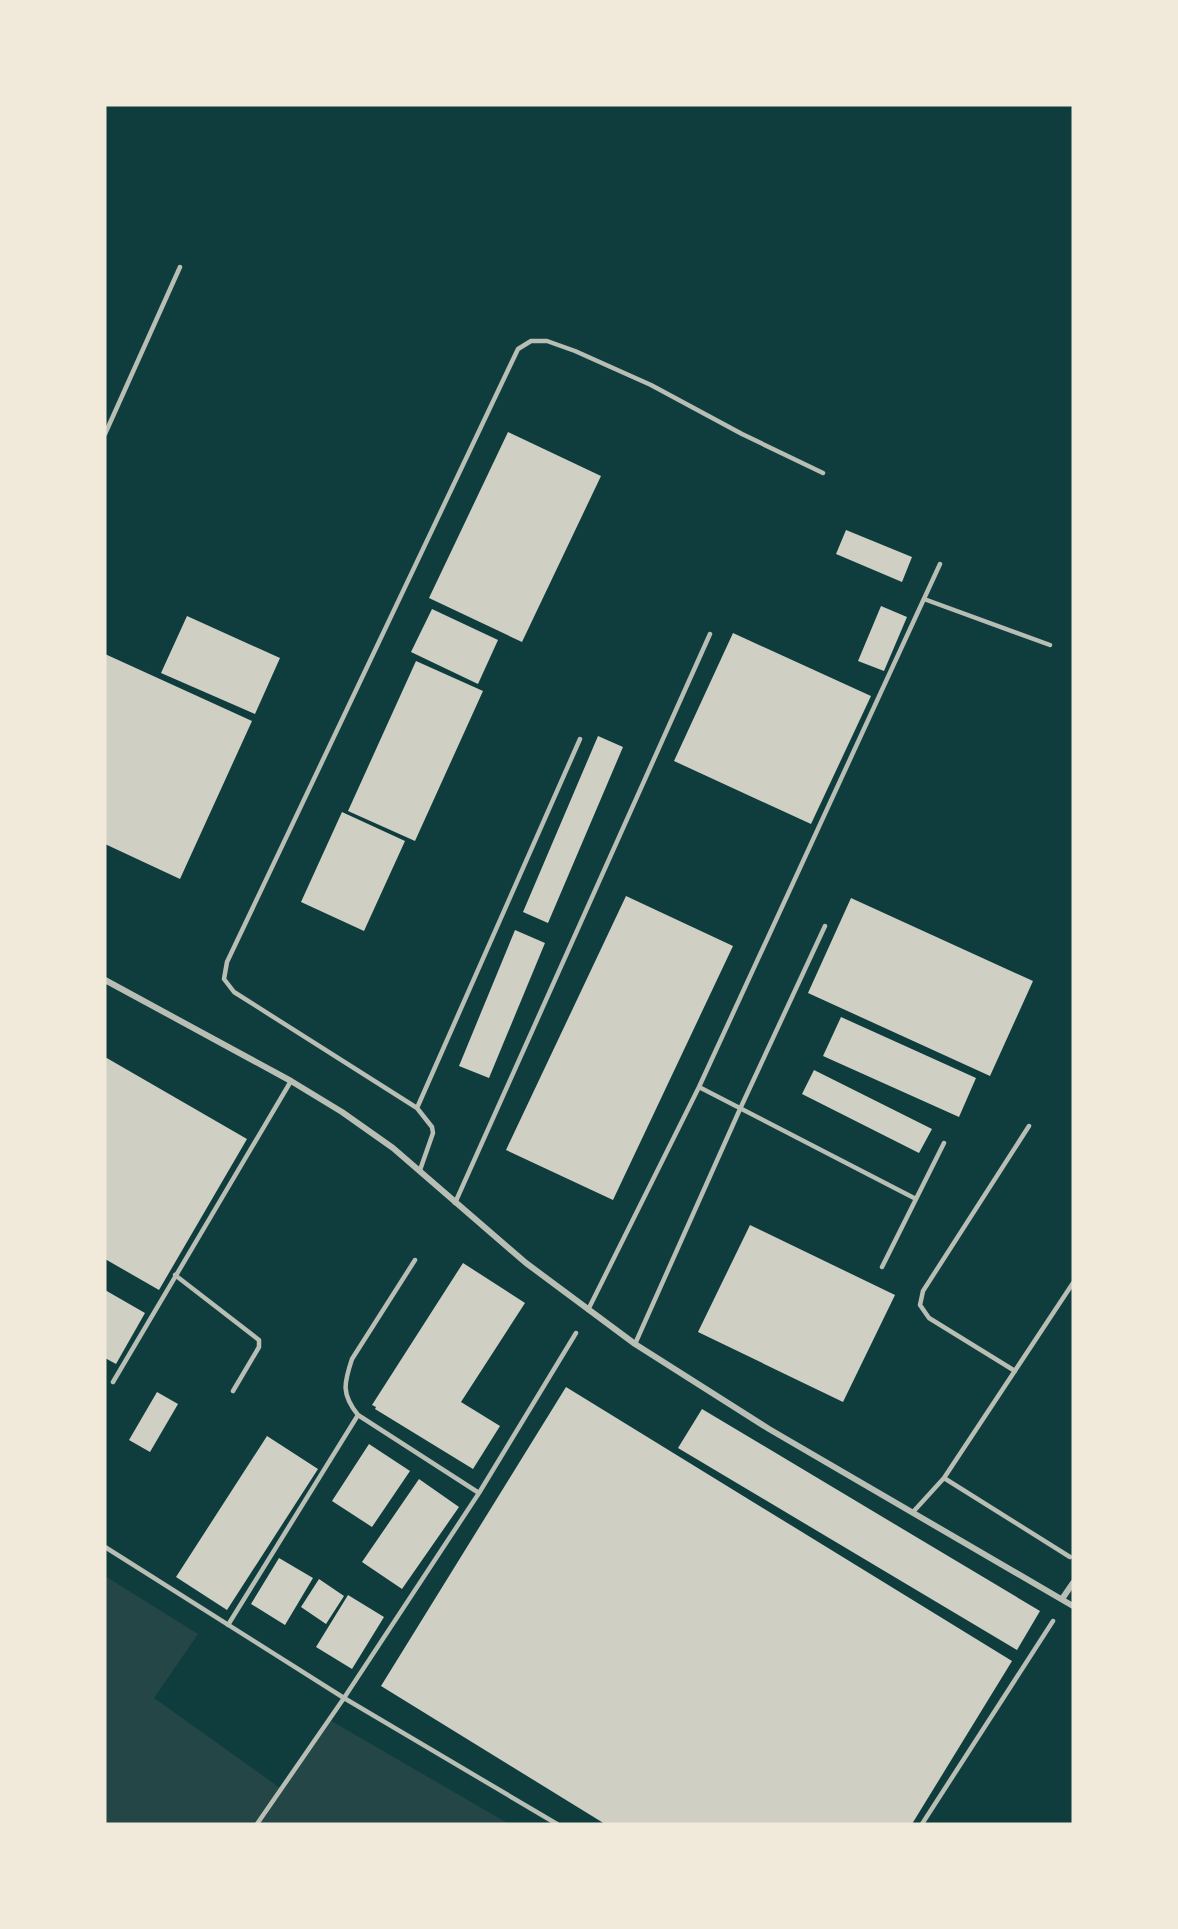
<svg xmlns="http://www.w3.org/2000/svg" width="1178" height="1929" font-family="Arial,sans-serif">
<style>
.green{fill:#244646}
.building{fill:#cfcfc3}
.lines{fill:none;stroke-linecap:round;stroke-linejoin:round}
.service{stroke:#b8beb3;stroke-width:4.5}
.minor{stroke:#b8beb3;stroke-width:6}
</style>
<rect width="100%" height="100%" fill="#0f3d3e"/>
<!-- green -->
<path class="green" d="M105,1576l93,58 -44,64 126,90 48,-69 181,105h-404z"/>
<!-- building -->
<path class="building" d="M508,432l93,44 -79,166 -93,-44z
M846,530l66,27 -10,25 -66,-28z
M881,606l26,11 -23,54 -26,-10z
M432,609l66,31 -20,44 -67,-32z
M187,616l93,42 -25,56 -94,-41z
M733,633l138,63 -60,128 -137,-63z
M105,654l147,67 -72,158 -75,-35z
M416,661l67,30 -68,150 -67,-30z
M598,736l25,11 -75,176 -25,-11z
M342,812l63,29 -41,90 -63,-29z
M626,896l107,50 -120,254 -107,-50z
M851,898l182,83 -43,95 -182,-83z
M515,930l30,13 -56,135 -30,-12z
M841,1017l135,61 -17,39 -136,-61z
M105,1057l142,82 -88,151 -54,-31z
M814,1070l118,59 -13,24 -117,-59z
M750,1225l145,70 -52,107 -145,-70z
M463,1263l62,40 -64,99 39,24 -27,43 -98,-60 1,-2 -4,-2z
M105,1290l40,23 -29,51 -11,-6z
M566,1387l446,274 -100,163h-307l-224,-138z
M157,1392l21,12 -28,48 -21,-12z
M702,1409l338,202 -23,39 -339,-202z
M267,1436l51,33 -91,141 -51,-33z
M369,1444l41,27 -38,56 -40,-26z
M419,1479l40,28 -57,82 -40,-27z
M279,1558l34,20 -28,47 -34,-21z
M319,1579l25,17 -18,28 -25,-17z
M348,1595l36,22 -32,52 -36,-22z"/>
<g class="lines">
<!-- service -->
<path class="service" d="M105,434l75,-167
M924,599l126,46
M699,1087l217,112
M417,1108l163,-369
M420,1170l13,-37 -1,-6 -15,-19 -183,-116 -10,-13 3,-17 291,-613 13,-8h16l28,10 76,34 91,49 81,39
M455,1203l255,-569
M882,1267l62,-124
M175,1275l84,65v7l-26,44
M588,1310l111,-223 241,-523
M635,1344l105,-235 85,-183
M1015,1371l-86,-53 -9,-13 3,-14 106,-165
M113,1382l178,-301
M358,1415c-17,-21 -14,-32 -6,-56l63,-99
M944,1478l126,79
M913,1512l31,-34 129,-195
M105,1547l239,151 213,126
M228,1625l130,-210 121,78
M257,1824l87,-126 135,-205 97,-160
M922,1824l131,-203"/>
<!-- minor -->
<path class="minor" d="M105,980l186,101 51,31 51,36 133,115 109,81 134,85 304,177
M1062,1599l11,-16"/>
</g>
<!-- border -->
<rect width="1178" height="1929" fill="none" stroke="#f1e9da" stroke-width="213"/>
</svg>
